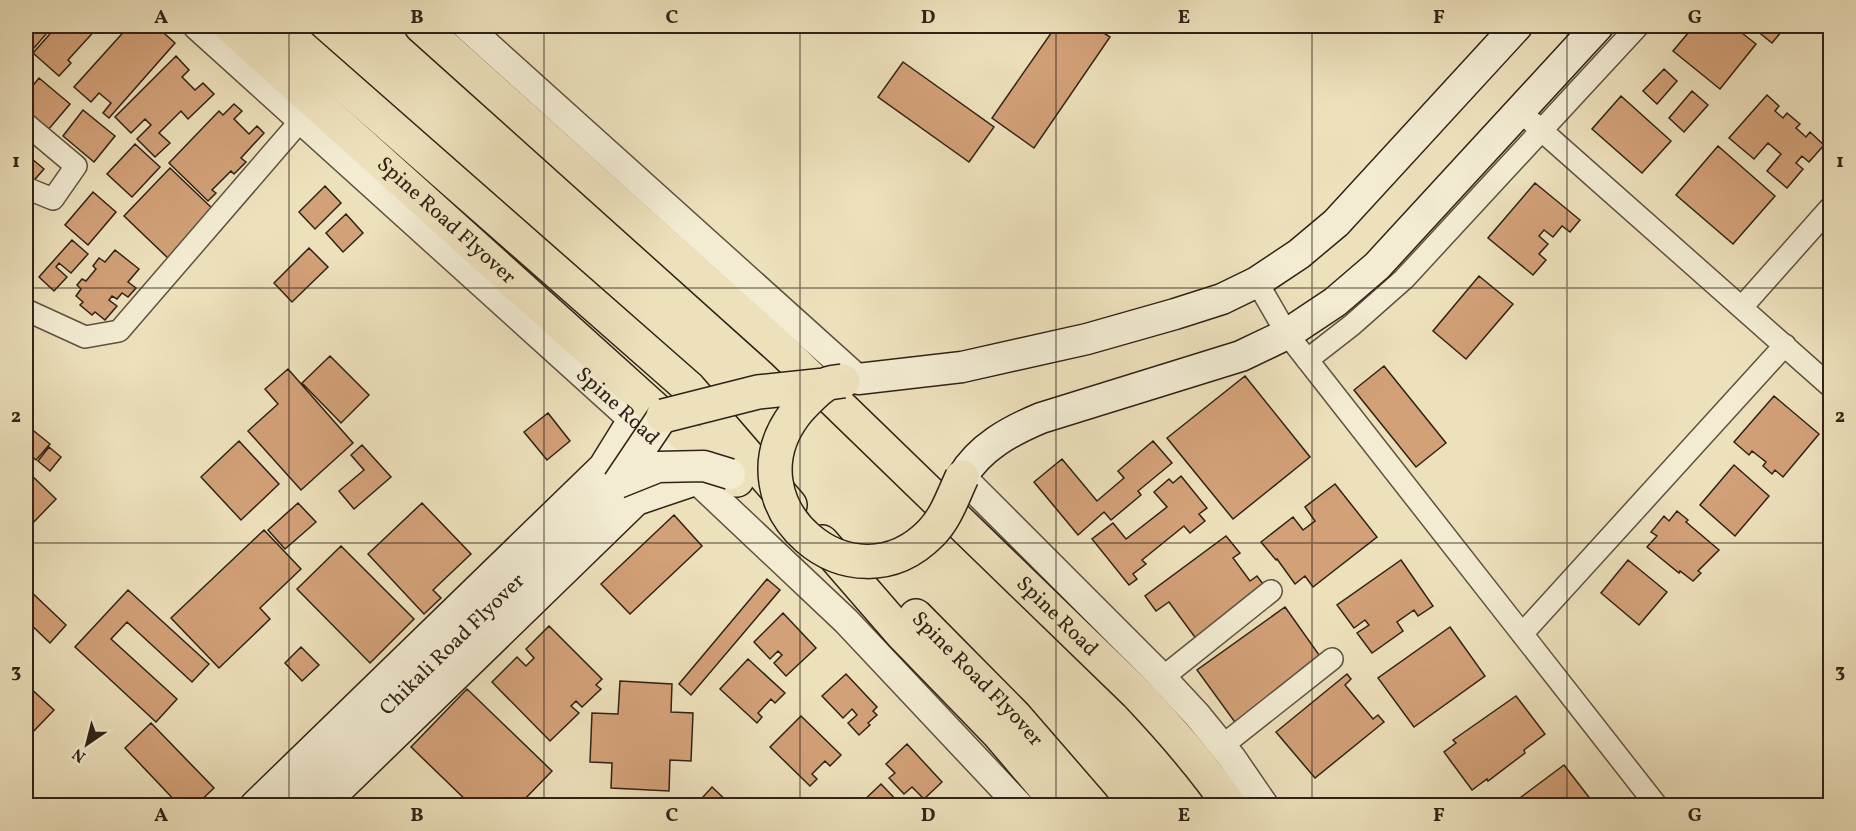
<svg xmlns="http://www.w3.org/2000/svg" width="1856" height="831" font-family="Vollkorn,serif">
<style>
.building{fill:#d3a178;stroke:#302216;stroke-width:1.5}
.lines{fill:none;stroke-linecap:round;stroke-linejoin:round}
.minor-casing{stroke:#5f5240;stroke-width:24}
.tertiary-casing{stroke:#5f5240;stroke-width:30}
.secondary-casing{stroke:#302216;stroke-width:33}
.primary-casing{stroke:#302216;stroke-width:36}
.minor{stroke:#f3ecd3;stroke-width:21}
.tertiary{stroke:#f3ecd3;stroke-width:27}
.secondary{stroke:#f3ecd3;stroke-width:30}
.primary{stroke:#ede1bc;stroke-width:33}
.secondary-bridge-casing{stroke:#302216;stroke-width:33;stroke-linecap:butt}
.primary-bridge-casing{stroke:#302216;stroke-width:36;stroke-linecap:butt}
.secondary-bridge{stroke:#f3ecd3;stroke-width:30}
.primary-bridge{stroke:#ede1bc;stroke-width:33}
.grid{fill:none;stroke:#302216;stroke-width:1.5;stroke-opacity:0.55}
.labels{text-anchor:middle;dominant-baseline:central;stroke-width:4.5;stroke-linejoin:round;paint-order:stroke}
.street-label{font-size:21px;fill:#302216;stroke:#f3ecd3}
.neatline{fill:none;stroke:#302216;stroke-width:2}
.grid-label{font-size:20px;text-anchor:middle;font-weight:bold;fill:#302216}
</style>
<rect width="100%" height="100%" fill="#ede1bc"/>
<filter id="stains"><feTurbulence type="fractalNoise" baseFrequency=".00333" numOctaves="4"/><feColorMatrix values="0 0 0 0 .2 0 0 0 0 .09 0 0 0 0 .02 0 0 0 .5 -.17"/></filter>
<radialGradient id="worn" r=".72"><stop offset=".6" stop-color="#630" stop-opacity="0"/><stop offset="1" stop-color="#630" stop-opacity=".3"/></radialGradient>
<!-- building -->
<path class="building" d="M26,26h27l-19,22 -8,-8z
M57,26h42l-31,34 3,3 -12,13 -26,-23z
M129,26h27l19,17 -66,75 -6,-5 8,-10 -12,-10 -8,9 -17,-15z
M1056,26h37l17,11 -76,111 -42,-30z
M1694,26h39l23,18 -36,45 -47,-38z
M1751,26h35l-14,17z
M176,56l13,14 -7,7 13,13 8,-7 11,11 -26,25 -7,-8 -22,22 11,10 -15,14 -18,-18 14,-14 -6,-6 -14,14 -16,-16z
M903,62l91,65 -25,35 -91,-65z
M1664,69l13,12 -20,23 -14,-13z
M39,78l31,26 -22,26 -22,-20v-16z
M1692,91l16,14 -24,27 -15,-14z
M1767,95l12,11 -4,5 8,7 4,-5 13,11 -4,4 10,9 4,-5 14,13 -15,17 -7,-6 -6,7 7,6 -16,19 -20,-17 14,-17 -13,-11 -14,16 -25,-21z
M1621,96l50,45 -29,32 -50,-44z
M234,104l8,7 -8,8 15,15 8,-8 7,7 -23,25 5,4 -12,12 -3,-3 -19,19 4,3 -8,8 -39,-38 50,-52 4,4z
M83,110l32,26 -21,26 -31,-26z
M135,144l25,23 -28,30 -25,-23z
M1718,146l57,50 -42,48 -57,-49z
M26,154l18,15 -15,17 -3,-3z
M170,168l46,44 -46,48 -46,-44z
M1535,183l45,37 -10,12 -8,-6 -9,11 -9,-7 -5,6 9,8 -9,10 7,6 -13,15 -45,-37z
M325,186l16,17 -26,26 -16,-17z
M93,192l23,20 -28,33 -23,-20z
M346,214l17,19 -20,19 -17,-19z
M72,240l16,14 -17,19 -12,-10 -3,4 11,10 -13,14 -15,-14z
M309,248l19,19 -36,35 -18,-19z
M115,250l24,19 -11,13 8,6 -8,9 -6,-4 -5,6 -5,-3 -3,4 8,6 -12,14 -10,-8 -3,3 -12,-10 3,-3 -7,-6 5,-7 -4,-4 5,-6 4,2 10,-12 -3,-3 6,-8 6,4z
M1479,276l34,28 -47,55 -33,-28z
M330,356l39,39 -28,28 -39,-40z
M1384,366l62,77 -30,24 -62,-77z
M288,369l65,74 -52,47 -53,-59 30,-27 -13,-15z
M1245,376l65,81 -77,62 -66,-81z
M1774,396l45,38 -36,43 -8,-7 -3,4 -9,-8 3,-4 -14,-11 -3,4 -15,-13z
M548,413l22,28 -23,19 -23,-28z
M29,427l21,17 -14,16 -10,-9v-19z
M239,441l40,43 -38,36 -40,-43z
M1153,441l19,22 -34,28 3,4 -30,25 -7,-8 -26,23 -44,-53 28,-23 35,42 27,-23 -6,-7z
M362,445l29,32 -37,32 -15,-18 25,-21 -13,-15z
M49,447l12,10 -11,14 -12,-10z
M1734,465l35,31 -34,40 -35,-31z
M26,470l30,29 -27,28 -3,-3z
M1181,476l26,32 -8,6 6,7 -15,12 -6,-7 -42,34 4,4 -13,10 4,5 -8,6 -37,-46 21,-16 13,16 41,-32 -13,-15 15,-13 4,4z
M1335,484l42,53 -64,50 -8,-11 -10,8 -18,-25 -1,1 -15,-18 32,-25 10,13 12,-9 -10,-14z
M298,503l18,19 -31,27 -17,-19z
M422,503l49,51 -38,36 8,8 -17,16 -56,-60z
M1677,511l11,9 -2,2 33,28 -21,21 3,2 -8,8 -13,-10 -1,2 -32,-26 10,-11 -6,-4 13,-16 5,5z
M674,515l28,31 -72,68 -29,-30z
M264,530l37,39 -41,39 10,11 -51,49 -48,-50z
M1226,536l14,17 -7,5 17,23 7,-5 9,12 -69,52 -28,-38 -13,9 -11,-15z
M341,546l73,73 -44,44 -73,-74z
M1401,560l32,46 -15,10 -4,-6 -17,12 6,9 -31,22 -15,-20 12,-8 -4,-5 -11,8 -17,-23z
M1628,560l39,32 -28,33 -38,-32z
M767,579l13,11 -89,105 -12,-11z
M26,587l40,38 -16,18 -24,-23z
M128,590l81,74 -17,18 -65,-60 -16,17 66,60 -21,23 -81,-75z
M1285,607l37,52 -85,66 -40,-55z
M783,613l33,35 -30,28 -12,-13 8,-8 -4,-4 -8,8 -16,-17z
M549,626l53,53 -6,6 5,4 -19,18 -6,-6 -5,5 8,7 -29,28 -58,-59 25,-25 9,9 8,-8 -8,-9z
M1450,627l35,49 -71,51 -36,-49z
M301,647l18,18 -17,16 -17,-18z
M748,659l37,34 -10,10 -4,-4 -13,14 4,4 -5,6 -37,-34z
M846,674l31,33 -4,4 4,4 -9,8 2,2 -11,10 -11,-12 9,-8 -5,-6 -9,9 -21,-22z
M1347,674l4,5 -6,6 28,34 5,-4 6,7 -69,56 -39,-46z
M620,681l52,3 -1,28 22,1 -2,48 -21,-1 -1,31 -58,-3 1,-25 -22,-1 2,-49 26,1z
M26,684l28,26 -23,24 -5,-5z
M467,689l85,82 -34,35h-46l-61,-59z
M1516,696l29,38 -21,16 1,3 -37,28 -1,-2 -15,11 -28,-38 12,-9 -3,-3z
M801,716l40,39 -11,11 -5,-5 -13,13 5,5 -7,7 -40,-39z
M151,723l63,65 -19,18h-15l-55,-58z
M907,744l35,38 -18,17 -12,-12 -8,7 -15,-16 6,-5 -9,-9z
M1564,765l31,40 -86,1z
M881,784l21,22h-44z
M712,787l20,19h-37z"/>
<g class="lines">
<defs>
<path id="minor" d="M1532,122l298,264
M26,124l50,42 -23,33 -27,-11
M1257,282l30,52 370,472
M1742,307l88,-99
M26,310l59,27 34,-6 183,-212
M1307,360l45,-35 52,-46 234,-253
M1522,634l263,-289
M1162,678l109,-87
M1222,746l110,-87"/>
<g id="tertiary">
<path id="s1" d="M197,26l436,394 213,201 174,185"/>
<path d="M466,26l392,353"/>
<path d="M962,477l195,195 40,43 35,43 33,48"/>
</g>
<g id="secondary">
<path d="M858,379l104,-12 125,-28 88,-25 47,-15 35,-17 42,-28 37,-31 181,-197"/>
<path d="M962,477c18,-30 48,-46 79,-59l200,-62 46,-22 48,-32 42,-36 221,-240"/>
<path d="M255,806l349,-339 29,-47"/>
<path id="s2" d="M287,806l331,-323"/>
<path d="M321,806l315,-306 59,-20"/>
</g>
<g id="primary">
<path id="s3" d="M230,26l433,390 74,64"/>
<path d="M277,26l412,362 101,117"/>
<path id="s4" d="M421,26l362,325 353,342c34,36 66,72 94,113"/>
<path d="M822,542l79,91 98,101 61,72"/>
<path id="s5" d="M916,616l99,100 78,90"/>
</g>
</defs>
<!-- minor casing -->
<use href="#minor" class="minor-casing"/>
<!-- tertiary casing -->
<use href="#tertiary" class="tertiary-casing"/>
<!-- secondary casing -->
<use href="#secondary" class="secondary-casing"/>
<!-- primary casing -->
<use href="#primary" class="primary-casing"/>
<!-- minor -->
<use href="#minor" class="minor"/>
<!-- tertiary -->
<use href="#tertiary" class="tertiary"/>
<!-- secondary -->
<use href="#secondary" class="secondary"/>
<!-- primary -->
<use href="#primary" class="primary"/>
<defs>
<path id="secondary-bridge" d="M618,483l40,-16 46,-1 26,8
M618,483l45,-67"/>
<path id="primary-bridge" d="M843,381c-6,1 -14,1 -18,4 -8,5 -24,21 -30,29 -69,91 57,200 136,119 15,-15 22,-37 31,-56
M663,416l95,-24 67,-7"/>
</defs>
<!-- secondary-bridge casing -->
<use href="#secondary-bridge" class="secondary-bridge-casing"/>
<!-- primary-bridge casing -->
<use href="#primary-bridge" class="primary-bridge-casing"/>
<!-- secondary-bridge -->
<use href="#secondary-bridge" class="secondary-bridge"/>
<!-- primary-bridge -->
<use href="#primary-bridge" class="primary-bridge"/>
</g>
<!-- grid -->
<path class="grid" d="M289,26v780M544,26v780M800,26v780M1056,26v780M1312,26v780M1567,26v780M26,288h1804M26,543h1804"/>
<g class="labels">
<!-- street labels -->
<g class="street-label">
<text stroke="none"><textPath href="#s3" startOffset="291">Spine Road Flyover</textPath></text>
<text stroke="none"><textPath href="#s1" startOffset="567">Spine Road</textPath></text>
<text stroke="none"><textPath href="#s4" startOffset="868">Spine Road</textPath></text>
<text stroke="none"><textPath href="#s2" startOffset="231">Chikali Road Flyover</textPath></text>
<text stroke="none"><textPath href="#s5" startOffset="88">Spine Road Flyover</textPath></text>
</g>
</g>
<!-- margin -->
<rect width="1856" height="831" fill="none" stroke="#ede1bc" stroke-width="66"/>
<!-- north arrow -->
<g transform="translate(87 744) rotate(215)" stroke="#f3ecd3" stroke-width="4.5" paint-order="stroke">
<path d="M0-4.5L10 22L0 15L-10 22Z" fill="#302216"/>
<text y="-9" font-size="16" font-weight="bold" text-anchor="middle" fill="#302216">N</text>
</g>
<rect x="33" y="33" width="1790" height="765" class="neatline"/>
<g class="grid-label">
<text x="161" y="23">A</text>
<text x="417" y="23">B</text>
<text x="672" y="23">C</text>
<text x="928" y="23">D</text>
<text x="1184" y="23">E</text>
<text x="1439" y="23">F</text>
<text x="1695" y="23">G</text>
<text x="16" y="167">1</text>
<text x="1840" y="167">1</text>
<text x="16" y="422">2</text>
<text x="1840" y="422">2</text>
<text x="16" y="677">3</text>
<text x="1840" y="677">3</text>
<text x="161" y="821">A</text>
<text x="417" y="821">B</text>
<text x="672" y="821">C</text>
<text x="928" y="821">D</text>
<text x="1184" y="821">E</text>
<text x="1439" y="821">F</text>
<text x="1695" y="821">G</text>
</g>
<rect width="100%" height="100%" filter="url(#stains)"/>
<rect width="100%" height="100%" fill="url(#worn)"/>
</svg>
